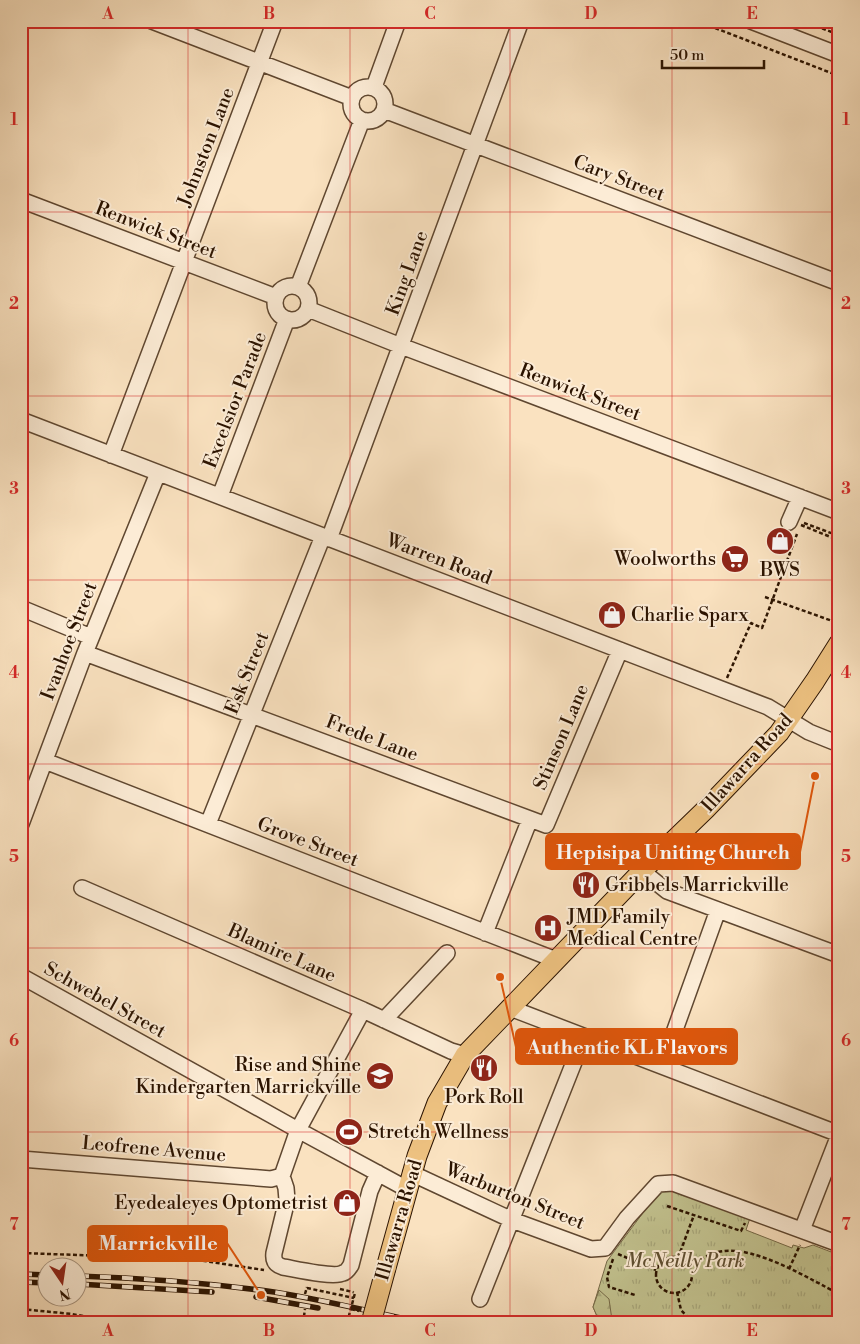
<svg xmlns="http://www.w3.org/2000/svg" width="860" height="1344" font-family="'Libre Bodoni',serif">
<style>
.grass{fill:url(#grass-tufts);stroke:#766a48}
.forest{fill:url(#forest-firs);stroke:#766a48}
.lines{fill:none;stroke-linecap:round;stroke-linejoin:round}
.minor-casing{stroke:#5f4730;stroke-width:18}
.major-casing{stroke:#2b1300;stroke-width:21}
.path{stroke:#2b1300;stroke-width:2.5;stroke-dasharray:4 2.5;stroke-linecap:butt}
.minor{stroke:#fcecd6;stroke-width:15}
.major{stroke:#edc180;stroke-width:19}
.rail-casing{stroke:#2b1300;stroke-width:5.5}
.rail{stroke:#fcecd6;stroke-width:4;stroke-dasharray:11;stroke-linecap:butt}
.major-bridge-casing{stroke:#2b1300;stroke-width:21;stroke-linecap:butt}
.path-bridge{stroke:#2b1300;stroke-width:2.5;stroke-dasharray:4 2.5;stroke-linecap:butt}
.major-bridge{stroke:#edc180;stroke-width:19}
.grid{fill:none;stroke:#d62828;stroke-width:1;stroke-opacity:0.55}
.labels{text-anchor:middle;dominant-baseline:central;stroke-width:4;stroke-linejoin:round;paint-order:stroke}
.street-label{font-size:19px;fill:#2b1300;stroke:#fcecd6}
.poi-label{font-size:19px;fill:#2b1300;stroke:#fcecd6;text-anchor:start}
.park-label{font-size:19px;font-style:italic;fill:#605032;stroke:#fcecd6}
.leader{fill:none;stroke:#df560b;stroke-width:2}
.callout-dot{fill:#df560b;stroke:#fcecd6;stroke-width:2}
.callout{fill:#df560b;stroke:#df560b;stroke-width:2}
.callout-label{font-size:20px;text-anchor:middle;font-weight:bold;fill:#fff}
.neatline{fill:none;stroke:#d62828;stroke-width:2}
.grid-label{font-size:16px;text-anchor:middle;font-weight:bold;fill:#d62828}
</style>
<defs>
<pattern id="grass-tufts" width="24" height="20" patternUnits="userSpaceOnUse" patternTransform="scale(1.25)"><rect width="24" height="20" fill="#c2c28f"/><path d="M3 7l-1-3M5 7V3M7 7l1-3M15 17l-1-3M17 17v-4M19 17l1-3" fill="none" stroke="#a7a67a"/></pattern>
<pattern id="forest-firs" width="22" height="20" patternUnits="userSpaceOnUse" patternTransform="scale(1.25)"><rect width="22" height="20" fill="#c2c28f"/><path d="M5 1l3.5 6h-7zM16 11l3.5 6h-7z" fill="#a7a67a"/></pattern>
</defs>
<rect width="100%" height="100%" fill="#fae2c0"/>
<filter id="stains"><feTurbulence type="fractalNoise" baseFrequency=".004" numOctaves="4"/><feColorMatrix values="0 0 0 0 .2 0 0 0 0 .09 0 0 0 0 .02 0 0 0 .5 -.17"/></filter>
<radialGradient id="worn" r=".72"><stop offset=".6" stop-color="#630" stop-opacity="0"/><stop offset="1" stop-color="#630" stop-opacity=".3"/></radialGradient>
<!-- grass -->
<path class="grass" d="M663,1186l87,32 -4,12 46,18 1,-3 11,3 9,-3 26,10v68h-239l-7,-16 14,-46z"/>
<!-- forest -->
<path class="forest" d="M599,1290l10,9 3,21 10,3h-22l-7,-16z"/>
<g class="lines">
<defs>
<path id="minor" d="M152,21l200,77
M751,21l88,34
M351 104a17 17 0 1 1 34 0a17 17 0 1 1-34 0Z
M374,87l24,-66
M384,110l455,173
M21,200l255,97
M275 303a17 17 0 1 1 34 0a17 17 0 1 1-34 0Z
M298,287l64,-167
M308,309l93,37 438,166
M21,420l747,287 41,25 30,12
M111,455l164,-434
M220,496l67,-177
M789,522l11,-25
M329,539l192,-518
M21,608l70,29
M85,653l445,166 -45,114
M45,761l511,199
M530,819l16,6 74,-175
M21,824l64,-171 73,-180
M208,824l115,-288
M642,871l25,20 172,64
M82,888l281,122 88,41 14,4
M21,976l277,154 109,59
M510,1008l329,126
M363,1010l-65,120 -16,46 4,12 1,12 -13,53c-1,8 2,12 9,14 12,2 51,11 60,6 4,-1 6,-5 8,-8l19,-74 8,-18
M384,1020l63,-67
M662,1066l56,-156
M21,1159l250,20 11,-3
M411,1173l101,47 79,29 14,-1 22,-30 31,-34 15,-1 166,61
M802,1230l37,-95
M480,1299l104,-262"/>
<path id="major" d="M386,1268l31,-112 20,-53 28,-48 177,-184 64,-62 73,-76 36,-52 24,-38"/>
</defs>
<!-- minor casing -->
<use href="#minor" class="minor-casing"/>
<!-- major casing -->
<use href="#major" class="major-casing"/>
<!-- path -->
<path class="path" d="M697,21l142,55
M804,21l35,14
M804,523l35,13
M801,525l37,15 1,-2
M765,597l73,26
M727,678l24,-55 11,5 35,-94
M667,1206l74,25 4,-8
M21,1253l170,6 73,11
M618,1254l38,16
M656 1275a18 18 0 1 1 36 0a18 18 0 1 1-36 0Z
M678,1258l16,-43
M613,1259l-6,18 2,10 26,8
M689,1266c11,-6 23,-14 35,-15 33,-4 86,28 115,43
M789,1269l11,-24
M307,1288l47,10
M340,1289l13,3
M677,1292l4,18 12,13
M305,1294l2,-7
M21,1309l51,5 27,5
M351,1309l8,2
M304,1320l33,3
M303,1323l2,-14"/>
<!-- minor -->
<use href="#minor" class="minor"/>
<!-- major -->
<use href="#major" class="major"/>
<defs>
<path id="rail" d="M21,1274l27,1
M78,1276c65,2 131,7 196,16 50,8 99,20 149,31
M21,1282l27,1
M78,1284l134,8
M256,1297l62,11
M21,1321l14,2"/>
</defs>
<!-- rail casing -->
<use href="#rail" class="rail-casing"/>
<!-- rail -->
<use href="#rail" class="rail"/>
<defs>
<path id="major-bridge" d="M371,1323l15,-55"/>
</defs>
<!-- major-bridge casing -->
<use href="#major-bridge" class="major-bridge-casing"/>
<!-- path-bridge -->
<path class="path-bridge" d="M347,1323l8,-30 -2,-1"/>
<!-- major-bridge -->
<use href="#major-bridge" class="major-bridge"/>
</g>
<!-- grid -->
<path class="grid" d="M188,21v1302M350,21v1302M510,21v1302M672,21v1302M21,212h818M21,396h818M21,580h818M21,764h818M21,948h818M21,1132h818"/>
<!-- icons -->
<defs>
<symbol id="shop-disc" viewBox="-11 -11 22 22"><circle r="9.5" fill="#8f2418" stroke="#fcecd6"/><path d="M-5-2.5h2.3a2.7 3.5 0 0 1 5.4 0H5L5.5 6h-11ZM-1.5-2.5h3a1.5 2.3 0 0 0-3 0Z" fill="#fff"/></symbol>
<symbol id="supermarket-disc" viewBox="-11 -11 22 22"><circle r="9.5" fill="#8f2418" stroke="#fcecd6"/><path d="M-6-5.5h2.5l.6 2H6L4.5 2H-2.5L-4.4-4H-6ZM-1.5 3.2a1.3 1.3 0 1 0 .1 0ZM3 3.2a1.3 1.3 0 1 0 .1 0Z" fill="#fff"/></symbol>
<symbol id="restaurant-disc" viewBox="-11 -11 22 22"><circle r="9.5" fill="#8f2418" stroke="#fcecd6"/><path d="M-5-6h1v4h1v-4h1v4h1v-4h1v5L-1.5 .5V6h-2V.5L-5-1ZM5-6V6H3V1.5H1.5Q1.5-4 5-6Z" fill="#fff"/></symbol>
<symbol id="hospital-disc" viewBox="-11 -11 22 22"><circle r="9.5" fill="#8f2418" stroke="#fcecd6"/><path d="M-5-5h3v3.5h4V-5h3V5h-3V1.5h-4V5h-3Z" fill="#fff"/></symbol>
<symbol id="school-disc" viewBox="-11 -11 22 22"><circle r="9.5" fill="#8f2418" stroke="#fcecd6"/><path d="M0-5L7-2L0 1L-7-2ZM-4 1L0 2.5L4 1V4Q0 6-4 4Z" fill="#fff"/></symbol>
<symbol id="stadium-disc" viewBox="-11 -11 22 22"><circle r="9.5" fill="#8f2418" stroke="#fcecd6"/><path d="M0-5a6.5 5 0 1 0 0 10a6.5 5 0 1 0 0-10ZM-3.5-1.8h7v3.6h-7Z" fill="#fff"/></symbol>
</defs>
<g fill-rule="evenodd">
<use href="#shop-disc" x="764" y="525" width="32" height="32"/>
<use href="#supermarket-disc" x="719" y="543" width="32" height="32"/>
<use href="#shop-disc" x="596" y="599" width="32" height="32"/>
<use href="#restaurant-disc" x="570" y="869" width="32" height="32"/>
<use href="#hospital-disc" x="532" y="912" width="32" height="32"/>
<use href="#restaurant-disc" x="468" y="1052" width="32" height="32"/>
<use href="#school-disc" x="364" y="1060" width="32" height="32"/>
<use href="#stadium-disc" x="333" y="1116" width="32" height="32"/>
<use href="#shop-disc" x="331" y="1187" width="32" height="32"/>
</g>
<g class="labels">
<!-- street labels -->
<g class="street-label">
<text transform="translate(206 147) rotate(-69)">Johnston Lane</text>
<text transform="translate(619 178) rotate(21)">Cary Street</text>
<text transform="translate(156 230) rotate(21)">Renwick Street</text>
<text transform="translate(407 273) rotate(-70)">King Lane</text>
<text transform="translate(580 392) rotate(21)">Renwick Street</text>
<text transform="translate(235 400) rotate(-69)">Excelsior Parade</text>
<text transform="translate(439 559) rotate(21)">Warren Road</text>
<text transform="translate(69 641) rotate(-69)">Ivanhoe Street</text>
<text transform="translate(247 673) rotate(-68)">Esk Street</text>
<text transform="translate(561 737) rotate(-67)">Stinson Lane</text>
<text transform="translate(372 738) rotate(21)">Frede Lane</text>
<text transform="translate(747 763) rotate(-48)">Illawarra Road</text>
<text transform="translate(308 842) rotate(21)">Grove Street</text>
<text transform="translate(282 953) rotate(24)">Blamire Lane</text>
<text transform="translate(105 1000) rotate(29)">Schwebel Street</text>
<text transform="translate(154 1149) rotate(5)">Leofrene Avenue</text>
<text transform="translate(515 1196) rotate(22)">Warburton Street</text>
<text transform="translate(399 1220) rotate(-74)">Illawarra Road</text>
</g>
<!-- poi labels -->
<g class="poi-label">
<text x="716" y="559" text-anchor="end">Woolworths</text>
<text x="780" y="570" text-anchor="middle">BWS</text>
<text x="631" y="615">Charlie Sparx</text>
<text x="605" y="885">Gribbels Marrickville</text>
<text x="567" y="917">JMD Family<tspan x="567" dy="22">Medical Centre</tspan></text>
<text x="361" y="1065" text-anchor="end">Rise and Shine<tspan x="361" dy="22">Kindergarten Marrickville</tspan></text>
<text x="484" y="1097" text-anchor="middle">Pork Roll</text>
<text x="368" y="1132">Stretch Wellness</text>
<text x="328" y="1203" text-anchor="end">Eyedealeyes Optometrist</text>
</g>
<!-- park labels -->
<g class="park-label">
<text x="685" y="1261">McNeilly Park</text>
</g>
</g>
<!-- callouts -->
<path class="leader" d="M815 776L800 852M500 977L516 1047M261 1295L227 1243"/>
<g class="callout-dot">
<circle cx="815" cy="776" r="5"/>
<circle cx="500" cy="977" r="5"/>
<circle cx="261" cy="1295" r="5"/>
</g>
<g class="callout">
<rect x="546" y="834" width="254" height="35" rx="5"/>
<rect x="516" y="1029" width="221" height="35" rx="5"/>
<rect x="88" y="1226" width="139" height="35" rx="5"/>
</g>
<g class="callout-label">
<text x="673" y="859">Hepisipa Uniting Church</text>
<text x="627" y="1054">Authentic KL Flavors</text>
<text x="158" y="1250">Marrickville</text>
</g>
<!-- margin -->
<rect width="860" height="1344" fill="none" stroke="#fae2c0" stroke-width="55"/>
<!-- north arrow -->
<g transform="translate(62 1282) rotate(167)"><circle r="24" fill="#fcecd6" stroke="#a89580"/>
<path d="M0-4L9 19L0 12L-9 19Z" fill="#8f2418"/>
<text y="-8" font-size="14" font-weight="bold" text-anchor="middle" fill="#2b1300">N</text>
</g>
<!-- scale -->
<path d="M662 60v8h102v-8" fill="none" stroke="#2b1300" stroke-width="2.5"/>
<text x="670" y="60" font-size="15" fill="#2b1300" stroke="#fcecd6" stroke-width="4" paint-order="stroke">50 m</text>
<rect x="28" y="28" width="804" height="1288" class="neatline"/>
<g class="grid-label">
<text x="108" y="19">A</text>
<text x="269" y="19">B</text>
<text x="430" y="19">C</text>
<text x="591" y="19">D</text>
<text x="752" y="19">E</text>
<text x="14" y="125">1</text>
<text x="846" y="125">1</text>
<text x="14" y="309">2</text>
<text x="846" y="309">2</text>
<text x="14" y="494">3</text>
<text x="846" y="494">3</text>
<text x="14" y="678">4</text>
<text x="846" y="678">4</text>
<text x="14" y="862">5</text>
<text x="846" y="862">5</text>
<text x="14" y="1046">6</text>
<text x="846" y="1046">6</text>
<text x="14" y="1230">7</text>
<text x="846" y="1230">7</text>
<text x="108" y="1336">A</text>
<text x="269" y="1336">B</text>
<text x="430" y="1336">C</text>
<text x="591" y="1336">D</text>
<text x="752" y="1336">E</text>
</g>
<rect width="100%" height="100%" filter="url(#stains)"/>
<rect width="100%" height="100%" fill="url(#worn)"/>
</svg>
